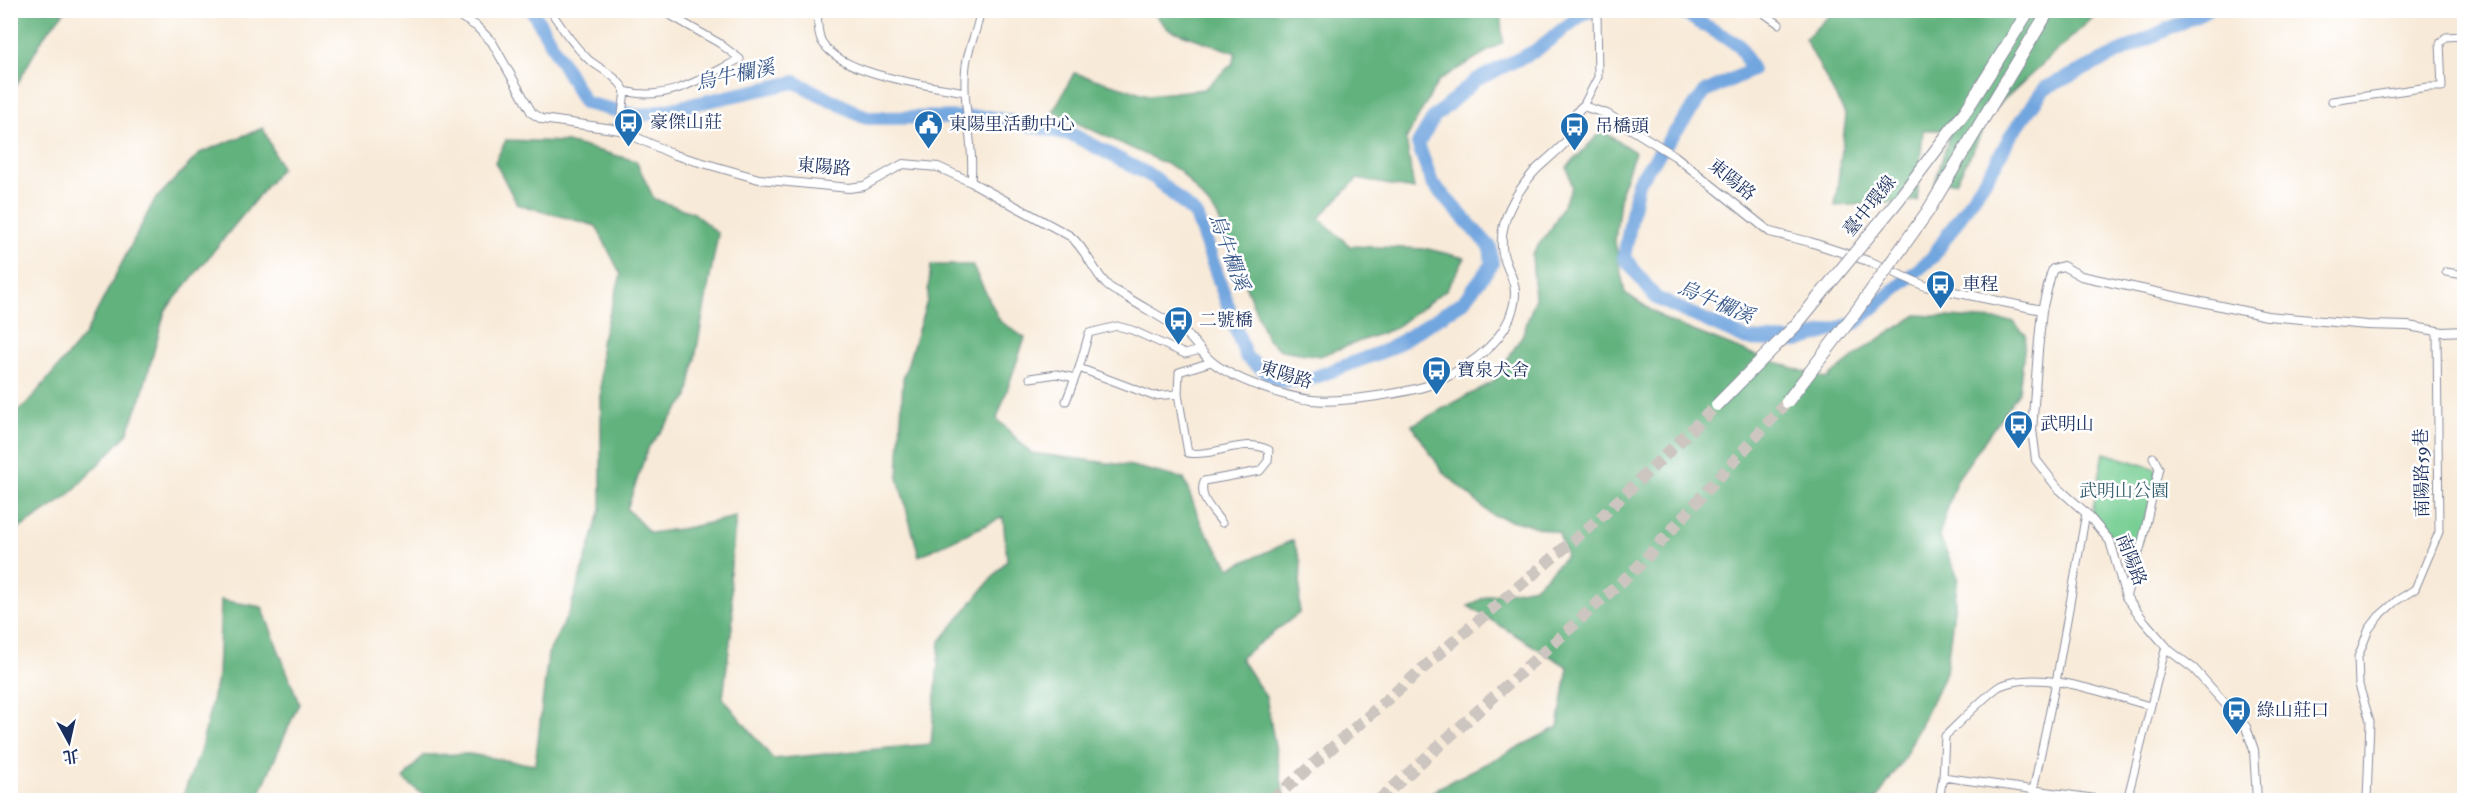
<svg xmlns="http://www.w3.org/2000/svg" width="2475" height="811" font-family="'IM FELL Double Pica','Noto Serif TC',serif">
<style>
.green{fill:#78cf94;stroke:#4a7f79;stroke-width:1.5}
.forest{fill:#62b27e;stroke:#3e706e;stroke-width:1.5}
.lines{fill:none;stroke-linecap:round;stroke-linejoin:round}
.river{stroke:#72a6df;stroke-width:14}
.motorway-tunnel{stroke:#ccc5c0;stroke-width:12;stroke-dasharray:12 6;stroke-linecap:butt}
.minor-casing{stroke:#8a8c9b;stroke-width:9}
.tertiary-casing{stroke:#8a8c9b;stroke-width:10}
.motorway-casing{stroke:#8a8c9b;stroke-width:14}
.minor{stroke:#fff;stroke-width:7}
.tertiary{stroke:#fff;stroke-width:8}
.motorway{stroke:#fff;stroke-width:12}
.motorway-bridge-casing{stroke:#8a8c9b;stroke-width:14;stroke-linecap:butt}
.motorway-bridge{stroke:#fff;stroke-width:12}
.labels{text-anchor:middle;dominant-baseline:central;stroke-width:5;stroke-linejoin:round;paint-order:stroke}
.poi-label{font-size:18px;fill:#1b2f5e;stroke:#fff;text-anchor:start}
.street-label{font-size:18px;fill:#1b2f5e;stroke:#fff}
.park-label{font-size:18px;fill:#375f6e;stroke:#fff}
.water-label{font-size:20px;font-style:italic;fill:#39598b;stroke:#fff}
</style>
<rect width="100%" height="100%" fill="#fff"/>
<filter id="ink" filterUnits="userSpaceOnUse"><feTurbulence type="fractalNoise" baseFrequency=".0167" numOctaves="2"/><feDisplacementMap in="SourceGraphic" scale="12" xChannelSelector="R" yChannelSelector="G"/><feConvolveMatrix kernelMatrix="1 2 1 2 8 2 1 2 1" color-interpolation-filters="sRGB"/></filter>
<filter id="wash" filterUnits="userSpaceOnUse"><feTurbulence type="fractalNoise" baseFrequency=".008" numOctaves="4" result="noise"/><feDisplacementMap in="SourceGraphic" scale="24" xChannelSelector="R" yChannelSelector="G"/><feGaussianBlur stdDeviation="1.35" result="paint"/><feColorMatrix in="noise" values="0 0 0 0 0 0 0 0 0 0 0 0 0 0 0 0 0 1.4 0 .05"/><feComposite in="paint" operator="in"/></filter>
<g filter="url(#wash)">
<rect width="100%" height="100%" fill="#f8ead8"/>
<!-- green -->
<path class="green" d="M2104,453l53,16 -21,93 -13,-1 -6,-17 -25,-31z"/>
<!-- forest -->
<path class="forest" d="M11,10l54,1 -21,25 -33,59z
M1152,11h348l3,31 -64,38 -33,59 8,50 -57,-10 -38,39 31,28 78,3 37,9 -18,31 -54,40 -73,27 -39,-6 -14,-11 -50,-124 -38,-45 -126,-58 21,-39 74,22 56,-6 28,-25 4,-11 -68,-24z
M1834,11h266l-106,98 -38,73 -21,1 16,-53h-28l-6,71 -82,5 11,-90 -41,-77z
M263,128l18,40 -116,143 -24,87 -14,36 -60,63 -56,37v-120l14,-8 59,-70 70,-135 46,-48z
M1602,131l33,21 -14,39 -6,51 10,51 43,28 84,33 74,25 42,-33 49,-31 95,6 14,14 -7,57 -63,89 -17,55 19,41 -12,95 -43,88 -27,40h-454l16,-12 120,-61 10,-60 -100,-61 19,-10 48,-9 31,-31 -7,-23 -67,-18 -50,-44 -30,-46 81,-43 29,-46 13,-36 -3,-46 20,-27 20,-40 -5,-20z
M506,140l61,2 69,19 18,38 40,14 24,21 -30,163 -40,51 -21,61 23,24 36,-5 50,-11 -6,58 3,43 -10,80 50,61 158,-15 9,-103 67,-81 -4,-43 -84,39 -21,-78 5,-99 24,-78 4,-36h41l28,56 25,17 -28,81 34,34 101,13 52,13 18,47 28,42 63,-28 8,22 -2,51 -59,45 26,39 19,103h-837l-25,-5 -20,-16 21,-24 45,-1 66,11 13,-111 22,-44 31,-101v-167l20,-67 -25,-49 -79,-22 -22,-42z
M221,600l41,7 37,96 -42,97h-76l19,-48 18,-77z"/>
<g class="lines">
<!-- river -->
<path class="river" d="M532,10l53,93 54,13 156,-34 72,36 123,-1 83,18 82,43 41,37 50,142 32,24h27l84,-32 74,-47 29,-38 -2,-17 -58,-64 -14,-39 16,-27 42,-37 59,-29 49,-38 11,-3
M1666,10l19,4 54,31 13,25 -47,22 -67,90 -14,75 32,41 91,41 50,2 58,-18 77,-65 61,-90 18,-33 34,-47 162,-78"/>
</g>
</g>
<g filter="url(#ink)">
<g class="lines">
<!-- motorway-tunnel -->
<path class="motorway-tunnel" d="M1272,800l188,-164 141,-119 116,-112
M1379,800l259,-233 149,-165"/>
<defs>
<path id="minor" d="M550,10c12,18 23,35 39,50 13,10 28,16 36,31 43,12 78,-14 115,-32l-21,-16 -58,-33
M817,10c1,11 0,23 5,32 21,34 106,43 143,50
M1759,10l20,14
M2332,101l96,-14h14l-2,-44 6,-6 18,-1
M1583,106l15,-29 -1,-67
M620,130l5,-39
M971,182c4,-39 -10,-78 -5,-117 2,-19 13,-36 14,-55
M2446,272l18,3
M1211,362l-32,10 -1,22 10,59c27,4 54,-16 81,-3l-1,11 -8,10 -56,10c-6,17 8,28 18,42
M1079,368l74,28 25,-2
M1030,378l27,-4 18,4
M1066,401l13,-33 10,-35 28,-7 15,4 53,24 16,-4
M2126,597l16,-55 17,-74 -6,-11
M1943,777l2,-41c11,-10 45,-45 55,-50 42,-18 108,9 150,20
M1939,800l4,-23 163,23
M2031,800l25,-118 30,-169
M2127,800l39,-154
M2367,800l3,-79 -11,-36 -1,-28 11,-28 10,-13 17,-15 19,-12 24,-57 -2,-201"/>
<path id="tertiary" d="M450,10l26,16 16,16 40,71 10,6 78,11 55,25 84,24 90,9 15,-2 39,-22 35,3 33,15 99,54c16,13 22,33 36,48 4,5 12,8 19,12 20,13 43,24 61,38 10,8 16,20 25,27 21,18 73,36 101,39 26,3 102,-7 125,-18 31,-15 67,-39 76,-74 8,-29 -10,-39 -11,-61 -2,-27 14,-54 31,-74 11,-12 26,-22 36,-35 7,-10 2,-24 14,-32l24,8 68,42 95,76 40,10 61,20 54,24 117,24
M2257,800l-3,-50 -8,-23 -52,-58 -24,-18 -26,-30 -18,-24 -16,-56 -24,-28 -29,-26 -21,-27 -4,-30 6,-79 4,-41 9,-36 2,-5 10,-3 18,10 186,40 100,9 41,1 35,6 21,-1"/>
<path id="motorway" d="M1967,109l62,-99
M1989,109l60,-99"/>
</defs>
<!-- minor casing -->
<use href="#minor" class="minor-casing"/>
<!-- tertiary casing -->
<use href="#tertiary" class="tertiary-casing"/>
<!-- motorway casing -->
<use href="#motorway" class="motorway-casing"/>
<!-- minor -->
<use href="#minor" class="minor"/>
<!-- tertiary -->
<use href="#tertiary" class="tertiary"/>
<!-- motorway -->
<use href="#motorway" class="motorway"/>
<defs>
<path id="motorway-bridge" d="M1787,402l69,-90 72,-101 61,-102
M1717,405l78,-79 104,-127 68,-90"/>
</defs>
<!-- motorway-bridge casing -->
<use href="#motorway-bridge" class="motorway-bridge-casing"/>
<!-- motorway-bridge -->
<use href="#motorway-bridge" class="motorway-bridge"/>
</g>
</g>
<!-- icons -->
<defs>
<symbol id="bus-pin" viewBox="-11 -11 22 30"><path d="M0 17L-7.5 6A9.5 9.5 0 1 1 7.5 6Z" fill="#1f6fb2" stroke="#fff"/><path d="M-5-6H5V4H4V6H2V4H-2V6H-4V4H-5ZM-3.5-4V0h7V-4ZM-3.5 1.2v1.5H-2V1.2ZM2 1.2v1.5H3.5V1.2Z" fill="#fff"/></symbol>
<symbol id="civic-pin" viewBox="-11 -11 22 30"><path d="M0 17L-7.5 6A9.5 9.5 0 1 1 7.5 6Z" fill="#1f6fb2" stroke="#fff"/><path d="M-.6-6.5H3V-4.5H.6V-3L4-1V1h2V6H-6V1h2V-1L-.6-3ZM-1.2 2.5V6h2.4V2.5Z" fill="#fff"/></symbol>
</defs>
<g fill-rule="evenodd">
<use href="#bus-pin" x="612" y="106" width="33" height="45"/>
<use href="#civic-pin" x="912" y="108" width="33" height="45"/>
<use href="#bus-pin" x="1558" y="110" width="33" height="45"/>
<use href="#bus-pin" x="1924" y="268" width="33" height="45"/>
<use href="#bus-pin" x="1162" y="304" width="33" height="45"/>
<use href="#bus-pin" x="1420" y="354" width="33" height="45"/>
<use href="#bus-pin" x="2002" y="408" width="33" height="45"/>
<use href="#bus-pin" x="2220" y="694" width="33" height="45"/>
</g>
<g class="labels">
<!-- poi labels -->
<g class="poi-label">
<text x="650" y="122">豪傑山莊</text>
<text x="949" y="124">東陽里活動中心</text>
<text x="1595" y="126">吊橋頭</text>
<text x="1962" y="284">車程</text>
<text x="1199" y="320">二號橋</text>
<text x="1457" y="370">寶泉犬舍</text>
<text x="2040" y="424">武明山</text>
<text x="2257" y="710">綠山莊口</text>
</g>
<!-- street labels -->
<g class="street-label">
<text transform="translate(824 167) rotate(5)">東陽路</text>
<text transform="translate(1732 180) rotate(39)">東陽路</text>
<text transform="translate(1870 206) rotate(-51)">臺中環線</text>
<text transform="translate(1286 375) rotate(17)">東陽路</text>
<text transform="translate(2422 473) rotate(-91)">南陽路59巷</text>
<text transform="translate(2131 560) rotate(69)">南陽路</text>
</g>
<!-- park labels -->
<g class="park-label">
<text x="2124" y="491">武明山公園</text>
</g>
<!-- water labels -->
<g class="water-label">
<text transform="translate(735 75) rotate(-12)">烏牛欄溪</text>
<text transform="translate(1229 252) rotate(70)">烏牛欄溪</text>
<text transform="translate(1716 302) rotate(23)">烏牛欄溪</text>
</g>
</g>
<!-- margin -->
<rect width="2475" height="811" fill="none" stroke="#fff" stroke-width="36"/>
<!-- north arrow -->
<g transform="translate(69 742) rotate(172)" stroke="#ffffff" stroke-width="4.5" paint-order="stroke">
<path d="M0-4.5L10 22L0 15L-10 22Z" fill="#1b2f5e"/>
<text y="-9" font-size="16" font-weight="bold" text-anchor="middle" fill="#1b2f5e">北</text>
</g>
</svg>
